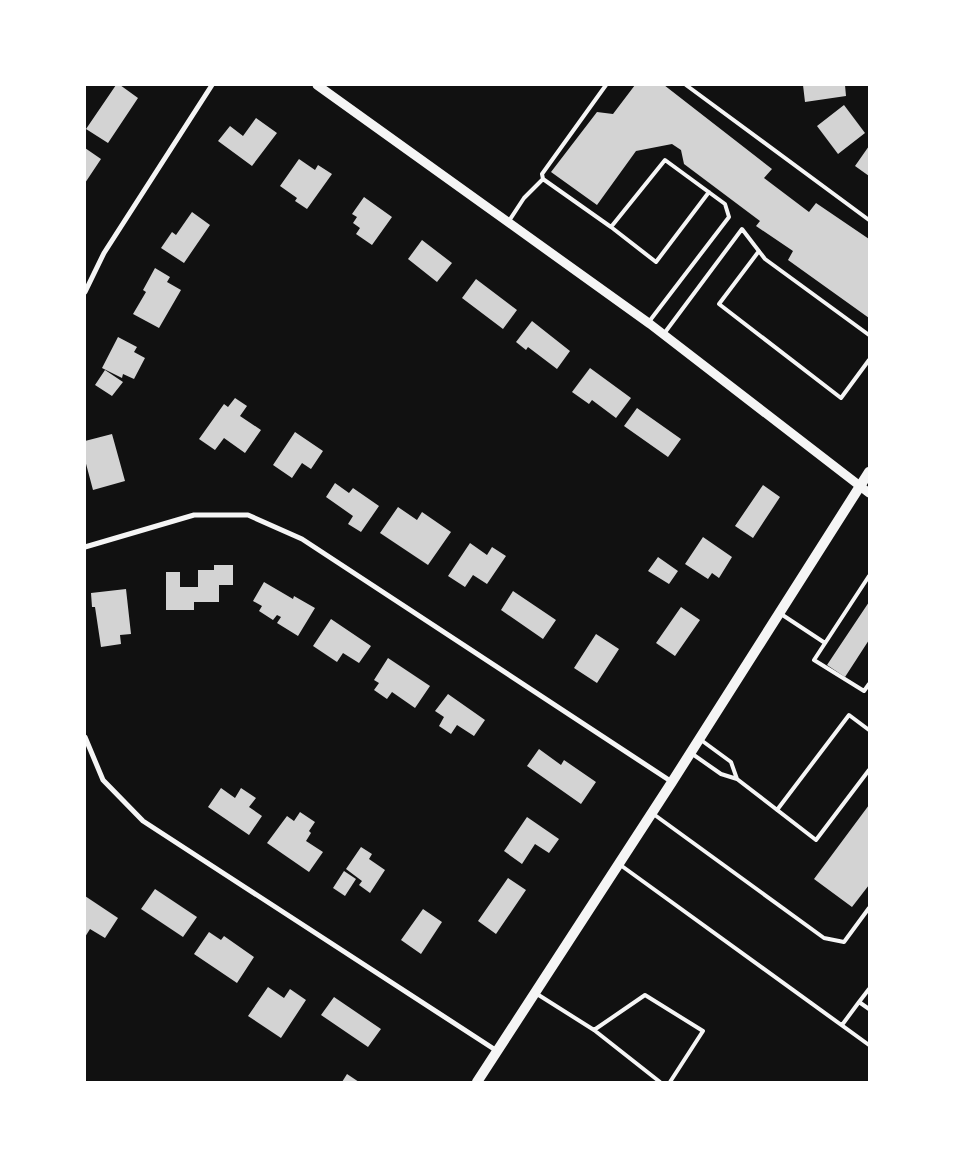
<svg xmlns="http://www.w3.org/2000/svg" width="954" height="1167" font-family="Literata,serif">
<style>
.building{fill:#d3d3d3}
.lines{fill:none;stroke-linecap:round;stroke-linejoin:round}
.service{stroke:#f5f5f5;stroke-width:4}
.minor{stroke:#f5f5f5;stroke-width:5}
.tertiary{stroke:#f5f5f5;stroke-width:9}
.secondary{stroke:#f5f5f5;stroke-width:10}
</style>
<rect width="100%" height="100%" fill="#111"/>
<!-- building -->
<path class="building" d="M116,85h4l18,13 -30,45 -22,-14z
M635,85h29l108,84 -8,9 45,34 7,-9 53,36v79l-81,-58 5,-9 -37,-25 4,-5 -76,-57 -3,-14 -9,-6 -36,7 -39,54 -46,-33 46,-60 16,2z
M803,85h42l1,11 -41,6z
M844,105l21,28 -27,21 -21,-28z
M256,118l21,15 -25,33 -34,-25 12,-15 13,10z
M869,146v30l-14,-10z
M85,148l16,11 -16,24z
M299,159l16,11 3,-5 14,9 -25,35 -12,-8 2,-3 -17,-12z
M364,197l28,20 -20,28 -16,-11 4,-6 -7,-5 4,-6 -5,-3z
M192,212l18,13 -26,38 -23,-15 11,-16 4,3z
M422,240l30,23 -15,19 -29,-23z
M155,268l15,9 -3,5 14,8 -22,38 -26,-14 13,-22 -3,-2z
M476,279l41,31 -14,19 -41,-31z
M532,321l38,30 -13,18 -29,-22 -2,3 -10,-8z
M118,337l19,10 -3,5 11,6 -11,21 -11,-5 -1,4 -20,-10z
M590,368l41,30 -15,20 -24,-18 -3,4 -17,-12z
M105,370l18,12 -11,14 -17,-11z
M235,398l12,8 -7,10 21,14 -16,23 -21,-15 -9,12 -16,-11 25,-35 4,3z
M637,408l44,31 -13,18 -44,-31z
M295,432l28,19 -12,18 -9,-6 -10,15 -19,-13z
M112,434l13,47 -32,9 -8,-30v-19z
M335,483l14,10 4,-5 26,18 -18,26 -13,-8 5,-8 -27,-19z
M763,485l17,12 -27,41 -18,-12z
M398,507l19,13 5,-8 29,20 -23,33 -48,-32z
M703,537l29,20 -13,21 -7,-5 -4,6 -23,-15z
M470,543l17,12 5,-8 14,9 -19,28 -14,-9 -8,12 -17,-11z
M658,557l20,14 -9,13 -21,-13z
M214,565h19v20h-14v17h-25v8h-28v-38h14v15h18v-17h16z
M264,582l29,17 1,-3 21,12 -17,28 -21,-13 4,-6 -4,-2 -4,5 -14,-9 3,-5 -9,-5z
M126,589l5,45 -11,1 1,9 -20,3 -6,-40h-3l-1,-14z
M513,591l43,29 -13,19 -42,-29z
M869,602v38l-24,37 -18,-12z
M681,607l19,13 -25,36 -19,-13z
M331,619l40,27 -12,17 -16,-10 -6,9 -24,-16z
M596,634l23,15 -22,34 -23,-15z
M388,658l42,28 -15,22 -23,-16 -5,7 -13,-9 5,-7 -5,-3z
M448,694l37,26 -11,16 -17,-11 -6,9 -12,-8 5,-9 -9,-6z
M539,749l22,16 3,-5 32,22 -15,22 -54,-38z
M221,788l14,10 6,-10 15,10 -7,9 13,9 -13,19 -41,-28z
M869,805v80l-17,22 -38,-28z
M300,812l15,10 -6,9 2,2 -5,8 17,11 -14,20 -42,-29 20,-27 7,5z
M527,817l32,22 -10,14 -14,-9 -13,20 -18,-13z
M361,847l11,7 -3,5 16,11 -15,23 -11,-8 3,-4 -16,-12z
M344,871l12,8 -11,17 -12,-8z
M508,878l18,12 -30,44 -18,-13z
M155,889l42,28 -14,20 -42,-28z
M85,896l33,22 -13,20 -15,-9 -5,8z
M423,909l19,13 -21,32 -20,-14z
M209,932l12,8 3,-4 30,21 -17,26 -43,-29z
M268,987l16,11 6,-9 16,11 -25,38 -33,-22z
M334,997l47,32 -13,18 -47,-32z
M347,1074l12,8h-17z"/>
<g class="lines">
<!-- service -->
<path class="service" d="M686,85l183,135
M543,179l-1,-5 64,-89
M509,221l15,-23 19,-19 68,48 54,-67 60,44 4,13 -81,106
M611,227l45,35 53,-70
M759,251l-40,53 122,94 28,-38
M663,335l79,-106 23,30 104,76
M869,576l-55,84 50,31 5,-7
M781,614l44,29
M701,740l30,22 6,17
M691,753l30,21 16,5 79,61 53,-70
M777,810l72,-95 20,15
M652,813l172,125 20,4 25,-34
M619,864l250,181
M537,994l57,36 66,52
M859,1002l10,-13
M842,1025l17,-23 10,7
M594,1030l51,-35 58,36 -33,51"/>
<!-- minor -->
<path class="minor" d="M85,292l19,-39 108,-168
M85,547l109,-32h54l54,24 370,243
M85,737l18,43 40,41 354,230"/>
<!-- tertiary -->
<path class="tertiary" d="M317,85l333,239 219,169"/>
<!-- secondary -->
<path class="secondary" d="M477,1082l195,-300 197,-310"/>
</g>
<!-- border -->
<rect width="954" height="1167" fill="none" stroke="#ffffff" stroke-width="172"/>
</svg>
